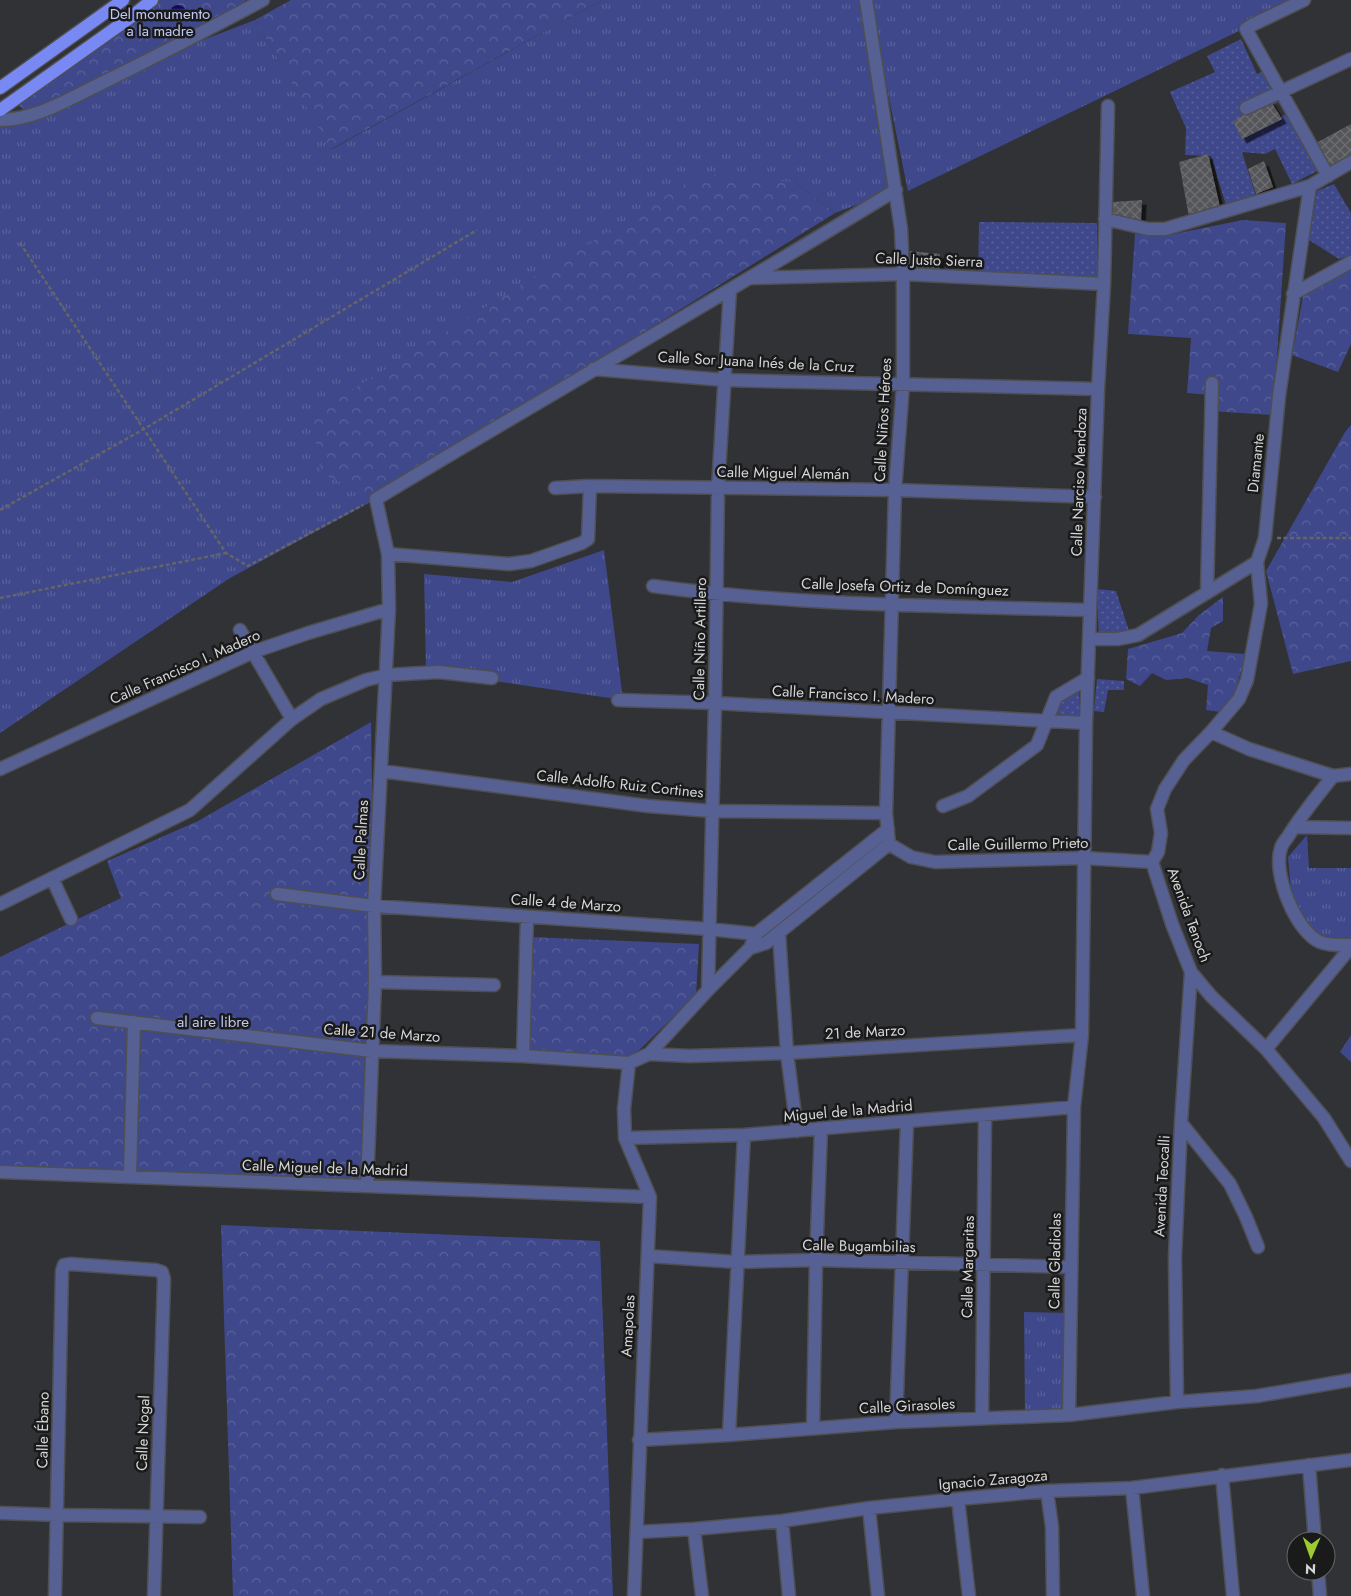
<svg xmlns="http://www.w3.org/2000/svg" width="1351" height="1596" font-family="Jost,sans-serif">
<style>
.grass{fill:url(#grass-tufts)}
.forest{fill:url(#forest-crowns)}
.garden{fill:url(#garden-dots)}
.water{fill:url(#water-rules)}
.building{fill:url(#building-cross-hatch);filter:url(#shadow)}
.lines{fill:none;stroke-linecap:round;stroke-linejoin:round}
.minor-casing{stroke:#4e4f52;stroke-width:15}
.major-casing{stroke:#4e4f52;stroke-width:15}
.path{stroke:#646567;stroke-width:2.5;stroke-dasharray:4 2.5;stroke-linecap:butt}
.minor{stroke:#566093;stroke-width:12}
.major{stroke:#7989f3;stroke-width:12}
.labels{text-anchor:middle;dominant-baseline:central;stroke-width:5;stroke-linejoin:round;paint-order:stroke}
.park-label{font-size:15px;fill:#bfc9f5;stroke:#1a1a1b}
.street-label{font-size:15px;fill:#d4d5d7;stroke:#1a1a1b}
</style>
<defs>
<pattern id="grass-tufts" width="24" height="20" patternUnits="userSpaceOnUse" patternTransform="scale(1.25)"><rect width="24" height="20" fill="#3f488b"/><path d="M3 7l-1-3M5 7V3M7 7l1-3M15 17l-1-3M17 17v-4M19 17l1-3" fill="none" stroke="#5a629b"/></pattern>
<pattern id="forest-crowns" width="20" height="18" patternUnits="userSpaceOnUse" patternTransform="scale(1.25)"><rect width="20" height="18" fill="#3f488b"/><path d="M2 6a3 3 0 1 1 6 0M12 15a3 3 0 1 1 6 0" fill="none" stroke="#5a629b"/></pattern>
<pattern id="garden-dots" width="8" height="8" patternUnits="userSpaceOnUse" patternTransform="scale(1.25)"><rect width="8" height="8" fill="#3f488b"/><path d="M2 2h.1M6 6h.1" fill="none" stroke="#5a629b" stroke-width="1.8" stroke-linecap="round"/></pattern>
<pattern id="water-rules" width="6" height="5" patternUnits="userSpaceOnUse" patternTransform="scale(1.25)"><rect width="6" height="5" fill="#130b56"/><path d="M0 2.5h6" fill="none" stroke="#342e6e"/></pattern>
<pattern id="building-cross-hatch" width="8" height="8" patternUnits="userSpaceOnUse" patternTransform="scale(1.25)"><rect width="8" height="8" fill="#56575a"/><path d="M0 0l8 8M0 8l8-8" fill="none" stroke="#6d6e71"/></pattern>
<filter id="shadow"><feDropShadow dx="4.5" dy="4.5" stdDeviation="0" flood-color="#0009"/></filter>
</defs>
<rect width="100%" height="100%" fill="#313235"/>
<!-- grass -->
<path class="grass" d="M602,0h264l30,190 -61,23 -40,-31 -419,317 -146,79 -230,155v-615l255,-98 77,129z
M869,0h434l-395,191z
M604,550l19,150 -197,-29 -2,-97 88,8z
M1307,835l2,33h42v71l-28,1 -25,-23 -7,-26 -3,-34z
M1351,1035v27l-11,-10z
M1024,1312l45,1 -2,100 -42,2z"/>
<!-- forest -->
<path class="forest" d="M152,0h93l4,7 -87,40 -135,65 -11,-9z
M291,0h311l-271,149 -76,-129z
M701,174l94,8 40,31 -459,286 -55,-26 -10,-58z
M1243,220l43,3 -13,192 -63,-4 2,-16 -25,-2 4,-55 -63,-4 7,-100 29,2z
M1351,268v76l-13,28 -46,-17 12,-63z
M1351,425v236l-58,13 -27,-103 79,-139z
M1223,597v24l-12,7 -4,23 39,3 -17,59 -23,-3 2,-25 -20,-7 -22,2 -14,-7 -12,13 -14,-7 2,-30 54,-16 17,-18z
M371,722l3,199 -13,258 -361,-9v-213l121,-59 -14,-37 91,-40z
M529,937l170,7 -3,51 -66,64 -106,-2z
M221,1225l379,16 13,355h-380z"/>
<!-- garden -->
<path class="garden" d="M1241,39l16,35 9,-4 15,31 -44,21 7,13 44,-22 29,58 -25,13 -17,-35 -10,5 -23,-2 14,44 -30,9 -15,-49 -26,-1 1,-27 -16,-36 45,-20 -8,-16z
M1334,184l17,29v42l-12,4 -30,-19 8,-49z
M979,222l118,1v54h-119z
M1097,589l19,2 13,40 -30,8z
M1097,679l27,2v9h-16l-4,22 -10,-1z
M1079,686v35l-27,-4 6,-18z"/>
<!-- water -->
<path class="water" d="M170 13a8 8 0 1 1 16 0a8 8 0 1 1-16 0Z"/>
<!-- building -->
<path class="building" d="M1270,100l12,19 -40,20 -9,-18z
M1351,124v34l-20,13 -15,-28z
M1208,154l12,53 -31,10 -10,-55z
M1264,161l9,26 -17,7 -8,-25z
M1142,200l-1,20 -30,-5 2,-13z
M910,251l30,3 -1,17h-28z"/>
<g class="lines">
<defs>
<path id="minor" d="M866,0l35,229 2,45v111l-8,105 -9,323 3,31
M1304,0l-52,25 -6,4 82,147
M1246,108l105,-49
M0,120c35,0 69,-21 100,-36 55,-27 109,-55 163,-84
M1310,186l-31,210 -14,142 -8,24 4,42 -14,76 -8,19 -28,33 -27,28 -19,29 -8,20 4,24 -3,19 -6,10 20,62 19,48 20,24 55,53 21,25 37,44 27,43
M1105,219l43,10h17l145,-43 41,-24
M752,278l151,-4 201,10
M1293,294l58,-32
M593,369l131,11 374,9
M555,488l35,-2 305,4 200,7
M388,554l121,10 22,-3 51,-18 6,-4 2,-53
M653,586c145,20 292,20 437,24
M1207,593l5,-210
M240,630l52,89
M1090,639h28l20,-4 119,-73
M618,700l97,3 371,20
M1211,732l38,17 84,27 18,-2
M0,769l253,-117 55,-19 81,-24
M381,771l267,35 64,5 174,2
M1333,776c-15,19 -31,38 -44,59 -2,4 -7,8 -8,13 -9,25 15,84 39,94 10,4 21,3 31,3
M943,806l25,-10 69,-51 19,-48 32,-19
M1294,827l57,1
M889,844l22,13 24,5 149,-4 68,4
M52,878l19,41
M277,894l97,12 335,23 47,5
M0,904l190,-94 102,-91 29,-20 45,-19 21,-5 52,-3 53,6
M779,933l8,120 10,78
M750,948l16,-5 123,-99
M375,982l119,3
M708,990l7,-287 3,-215 12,-198
M97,1018l275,33 151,5 106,7 20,-9 59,-64 42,-42 6,-14 132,-105
M1266,1049l85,-102
M649,1054l40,2 98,-3 295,-18
M523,1056l4,-139
M629,1063l-5,46 1,29 25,59 -16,399
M1181,1123l49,61 16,33 12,30
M625,1138l119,-3 330,-28
M0,1172l650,25
M130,1176l4,-154
M367,1185l8,-203 -1,-76 15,-297 -1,-55 -12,-55c173,-104 348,-204 520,-309
M648,1256l89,6 79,-2 255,7
M1177,1402l-2,-145 6,-134 10,-151
M1069,1415l5,-308 8,-72 4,-312 12,-334 6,-105 4,-178
M982,1418l3,-303
M896,1422l11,-300
M813,1428l3,-168 5,-131
M729,1435l15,-300
M639,1440l90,-5 167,-13 173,-7 108,-13 80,-6 94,-16
M1309,1465l6,76
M1222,1475l11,121
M1132,1488l11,108
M1047,1491l5,36 1,69
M958,1499l11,97
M869,1508l9,88
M0,1513l57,2 143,2
M782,1521l7,75
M694,1529l8,67
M637,1532l57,-3 88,-8 87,-13 89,-9 89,-8 85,-3 219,-28
M1318,1571l2,25
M55,1596l7,-325 2,-6 7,-1 85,6 6,2 2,7 -10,317"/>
<path id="major" d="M0,88l123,-88
M0,110l131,-93 21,-17"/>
</defs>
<!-- minor casing -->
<use href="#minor" class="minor-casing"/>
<!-- major casing -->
<use href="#major" class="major-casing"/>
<!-- path -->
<path class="path" d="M20,243l206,310 22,13 115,-61
M0,510l144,-81 333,-199
M1277,538h74
M0,598l226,-45"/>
<!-- minor -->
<use href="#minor" class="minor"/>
<!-- major -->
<use href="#major" class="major"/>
</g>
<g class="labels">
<!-- park labels -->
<g class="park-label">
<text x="160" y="14">Del monumento<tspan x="160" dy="17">a la madre</tspan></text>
<text x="213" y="1022">al aire libre</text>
</g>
<!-- street labels -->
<g class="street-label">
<text transform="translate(929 260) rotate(2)">Calle Justo Sierra</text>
<text transform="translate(756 362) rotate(3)">Calle Sor Juana Inés de la Cruz</text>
<text transform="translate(883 420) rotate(-87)">Calle Niños Héroes</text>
<text transform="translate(1256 463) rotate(-84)">Diamante</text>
<text transform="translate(783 473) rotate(1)">Calle Miguel Alemán</text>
<text transform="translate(1079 482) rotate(-88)">Calle Narciso Mendoza</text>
<text transform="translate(905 587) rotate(2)">Calle Josefa Ortiz de Domínguez</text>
<text transform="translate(700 639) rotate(-89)">Calle Niño Artillero</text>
<text transform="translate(185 667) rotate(-24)">Calle Francisco I. Madero</text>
<text transform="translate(853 695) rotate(3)">Calle Francisco I. Madero</text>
<text transform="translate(620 784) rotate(6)">Calle Adolfo Ruiz Cortines</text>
<text transform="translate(361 840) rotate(-87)">Calle Palmas</text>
<text transform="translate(1018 844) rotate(-1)">Calle Guillermo Prieto</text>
<text transform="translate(566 903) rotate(4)">Calle 4 de Marzo</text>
<text transform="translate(1189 915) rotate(70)">Avenida Tenoch</text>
<text transform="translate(865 1032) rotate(-3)">21 de Marzo</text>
<text transform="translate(382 1033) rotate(4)">Calle 21 de Marzo</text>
<text transform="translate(848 1111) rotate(-5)">Miguel de la Madrid</text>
<text transform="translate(325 1168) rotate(2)">Calle Miguel de la Madrid</text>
<text transform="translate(1162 1186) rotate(-87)">Avenida Teocalli</text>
<text transform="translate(859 1246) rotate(1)">Calle Bugambilias</text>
<text transform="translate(1055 1261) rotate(-89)">Calle Gladiolas</text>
<text transform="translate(968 1267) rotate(-89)">Calle Margaritas</text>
<text transform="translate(628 1326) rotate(-87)">Amapolas</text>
<text transform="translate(907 1406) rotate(-3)">Calle Girasoles</text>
<text transform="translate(43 1430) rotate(-89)">Calle Ébano</text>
<text transform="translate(143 1433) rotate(-88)">Calle Nogal</text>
<text transform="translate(993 1480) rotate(-5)">Ignacio Zaragoza</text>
</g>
</g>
<!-- north arrow -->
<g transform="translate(1311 1556) rotate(182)"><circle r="24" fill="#1a1a1b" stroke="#646566"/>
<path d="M0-4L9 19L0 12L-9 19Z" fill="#9dca30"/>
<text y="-8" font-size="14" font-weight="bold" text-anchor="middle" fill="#d4d5d7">N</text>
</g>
</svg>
